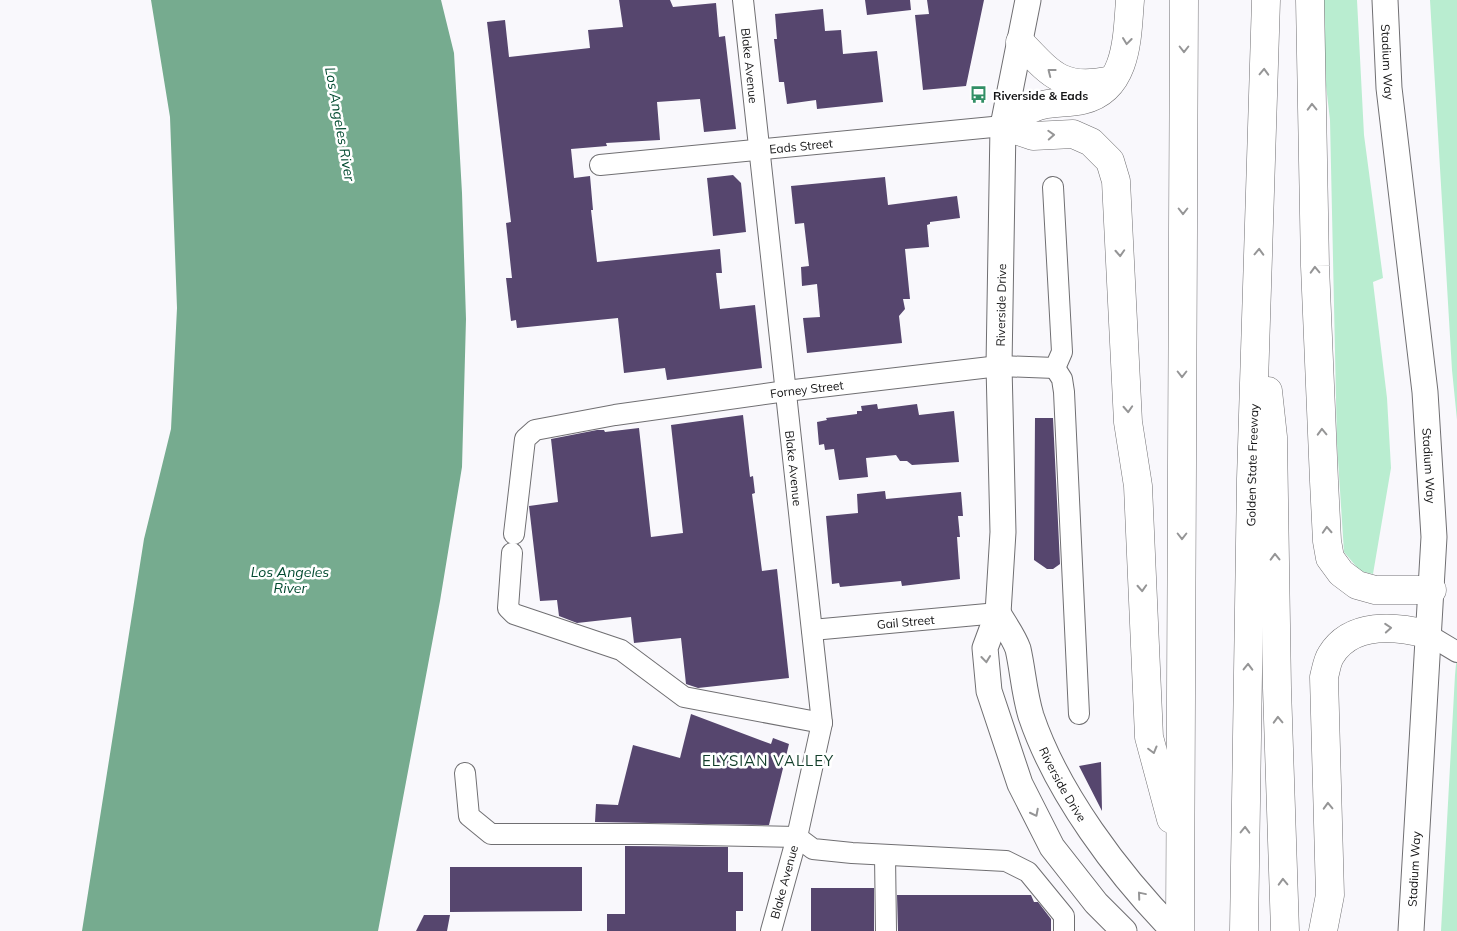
<svg xmlns="http://www.w3.org/2000/svg" width="1457" height="931" font-family="Mulish,sans-serif">
<style>
.green{fill:#b9edd0}
.water{fill:#76ab8f}
.building{fill:#56466e}
.lines{fill:none;stroke-linecap:round;stroke-linejoin:round}
.minor-casing{stroke:#706f72;stroke-width:22}
.major-casing{stroke:#706f72;stroke-width:27}
.highway-casing{stroke:#706f72;stroke-width:29}
.minor{stroke:#fff;stroke-width:20}
.major{stroke:#fff;stroke-width:25}
.highway{stroke:#fff;stroke-width:28}
.oneway{stroke:#959596}
.labels{text-anchor:middle;dominant-baseline:central;stroke-width:5;stroke-linejoin:round;paint-order:stroke}
.street-label{font-size:12px;fill:#141415;stroke:#fff}
.poi-label{font-size:12px;font-weight:bold;fill:#141415;stroke:#fff;text-anchor:start}
.water-label{font-size:14px;font-style:italic;fill:#01492f;stroke:#fff}
.quarter-label{font-size:15px;letter-spacing:1px;fill:#133f2b;stroke:#fff}
</style>
<rect width="100%" height="100%" fill="#f9f8fc"/>
<!-- green -->
<path class="green" d="M1321,0h36l7,135 19,143 -10,4 14,116 4,70 -18,106 -13,-3 -16,-19 -7,-108 -7,-324 -9,-78z
M1430,0h27v420l-5,-50z
M1457,653v278h-16l14,-256z"/>
<!-- water -->
<path class="water" d="M151,0h290l13,53 8,140 4,126 -4,148 -22,134 -62,330h-296l62,-392 27,-110 6,-121 -7,-191z"/>
<!-- building -->
<path class="building" d="M619,0h51l3,7 43,-4 3,34 6,-1 11,93 -32,3 -4,-33 -43,3 3,38 -54,3 1,3 -36,3 3,29 16,-2 3,34h-2l6,52 123,-13 2,24h-6l4,36 35,-4 7,63 -95,12 -2,-12 -41,5 -6,-55 -101,10 -1,-8 -5,1 -5,-43h6l-6,-55 5,-1 -24,-200 18,-2 4,37 81,-9 -2,-18 35,-3z
M865,0h45l1,10 -44,5z
M927,0h57l-18,86 -43,4 -8,-75 14,-1z
M823,9l2,22 16,-1 2,24 34,-3 6,51 -66,7 -1,-9 -29,4 -3,-22h-5l-5,-43h3l-2,-25z
M733,175l8,8 5,49 -33,4 -6,-58z
M885,177l3,28 69,-9 3,22 -30,4v2l-3,1 2,22 -24,2 5,50h-7l2,10 -6,7 3,27 -95,10 -4,-35 17,-1 -3,-33 -15,2 -1,-19 8,-1 -5,-43 -9,1 -4,-38z
M877,404l1,5 39,-5 2,11 35,-4 5,51 -47,3 -5,-4h-7l-4,-6 -30,3 2,19 -29,3 -5,-31 -9,1 -1,-6 -5,1 -2,-23 10,-2 -1,-2 31,-4v-3h5l-1,-5z
M743,415l7,62 3,-1 2,17 -3,1 10,77 15,-2 12,109 -91,10 -12,-4 -5,-46 -47,5 -3,-26 -54,6 -18,-7 -2,-16 -17,1 -11,-95 29,-4 -7,-63 46,-9h7l1,2 34,-4 12,109 32,-4 -12,-108z
M1035,418h18l7,146 -7,5h-6l-13,-9z
M885,491l1,8 75,-7 2,24h-5l2,21h-3l3,42 -58,7 -1,-5 -61,6 -1,-4 -7,1 -6,-68 32,-3 -1,-19z
M691,714l80,30 2,-6 16,6 -20,81 -174,-3 1,-18 22,1 15,-60 47,13z
M1101,762l1,49 -23,-45z
M625,846l103,1v25h15v39h-7v20h-129v-17h18z
M450,867h132v44l-132,1z
M811,888h63v43h-63z
M897,895h134l3,7h4l13,17v12h-153z
M424,915h26l-3,16h-31z"/>
<g class="lines">
<defs>
<g id="minor">
<path id="s1" d="M743,0l79,723 -25,114 -26,94"/>
<path id="s2" d="M600,165l403,-39"/>
<path d="M1055,368l7,11 2,13 15,322"/>
<path id="s3" d="M514,534l11,-95 10,-9 80,-15 171,-24 213,-25 56,2 7,-16 -9,-165"/>
<path d="M512,553l-4,55 6,6 107,36 63,47 138,26"/>
<path id="s4" d="M812,630l186,-17"/>
<path d="M1427,634l30,18"/>
<path d="M465,773l4,43 22,18h157l149,3 16,12 39,4 154,8 22,11 36,44v15"/>
<path d="M885,855l1,76"/>
</g>
<g id="major">
<path d="M1028,0l-25,126 -4,240 4,166 -5,81 -13,35 4,43 31,93 32,63 44,56 28,28"/>
<path id="s5" d="M1385,0l4,88 36,304 9,145 -23,394"/>
<path id="s6" d="M998,613c6,11 16,24 20,36 5,22 6,44 13,67 26,77 87,158 143,215"/>
</g>
<g id="highway">
<path d="M1310,0l5,266 9,215 3,60 3,17 11,15 16,12 18,5h57"/>
<path d="M1020,42c30,31 41,48 87,39"/>
<path d="M1003,126l30,10 40,-2 18,8 19,19 6,20 12,241 10,64 11,251 22,82"/>
<path d="M1003,126c10,-6 20,-14 30,-18 15,-7 34,-4 50,-8 45,-11 44,-63 47,-100"/>
<path d="M1268,391l5,46 4,251 8,243"/>
<path d="M1180,931l4,-931"/>
<path id="s7" d="M1244,931l7,-452 15,-479"/>
<path d="M1323,931l7,-36 -6,-218c2,-7 3,-16 7,-22 20,-33 64,-29 96,-21"/>
</g>
</defs>
<!-- minor casing -->
<use href="#minor" class="minor-casing"/>
<!-- major casing -->
<use href="#major" class="major-casing"/>
<!-- highway casing -->
<use href="#highway" class="highway-casing"/>
<!-- minor -->
<use href="#minor" class="minor"/>
<!-- major -->
<use href="#major" class="major"/>
<!-- highway -->
<use href="#highway" class="highway"/>
</g>
<!-- one-way arrows -->
<defs><path id="oneway-chevron" d="M-2-3.5L2.5 0L-2 3.5" fill="none" stroke-width="1.6" stroke-linecap="round" stroke-linejoin="round" transform="scale(1.25)"/></defs>
<g class="oneway">
<use href="#oneway-chevron" transform="translate(1127 41) rotate(97)"/>
<use href="#oneway-chevron" transform="translate(1184 49) rotate(90)"/>
<use href="#oneway-chevron" transform="translate(1051 72) rotate(-142)"/>
<use href="#oneway-chevron" transform="translate(1264 72) rotate(-88)"/>
<use href="#oneway-chevron" transform="translate(1312 107) rotate(-91)"/>
<use href="#oneway-chevron" transform="translate(1051 135) rotate(-3)"/>
<use href="#oneway-chevron" transform="translate(1183 211) rotate(90)"/>
<use href="#oneway-chevron" transform="translate(1259 252) rotate(-88)"/>
<use href="#oneway-chevron" transform="translate(1120 253) rotate(87)"/>
<use href="#oneway-chevron" transform="translate(1315 270) rotate(-92)"/>
<use href="#oneway-chevron" transform="translate(1182 374) rotate(90)"/>
<use href="#oneway-chevron" transform="translate(1128 409) rotate(87)"/>
<use href="#oneway-chevron" transform="translate(1322 432) rotate(-92)"/>
<use href="#oneway-chevron" transform="translate(1327 530) rotate(-93)"/>
<use href="#oneway-chevron" transform="translate(1182 536) rotate(90)"/>
<use href="#oneway-chevron" transform="translate(1275 557) rotate(-91)"/>
<use href="#oneway-chevron" transform="translate(1142 588) rotate(87)"/>
<use href="#oneway-chevron" transform="translate(1388 628) rotate(-4)"/>
<use href="#oneway-chevron" transform="translate(986 659) rotate(84)"/>
<use href="#oneway-chevron" transform="translate(1248 667) rotate(-89)"/>
<use href="#oneway-chevron" transform="translate(1278 720) rotate(-92)"/>
<use href="#oneway-chevron" transform="translate(1153 750) rotate(75)"/>
<use href="#oneway-chevron" transform="translate(1328 806) rotate(-92)"/>
<use href="#oneway-chevron" transform="translate(1035 813) rotate(63)"/>
<use href="#oneway-chevron" transform="translate(1245 830) rotate(-89)"/>
<use href="#oneway-chevron" transform="translate(1283 882) rotate(-92)"/>
<use href="#oneway-chevron" transform="translate(1141 895) rotate(-130)"/>
</g>
<!-- icons -->
<defs>
<symbol id="bus-bare" viewBox="-9 -9 18 18"><path d="M-5-6H5V4H4V6H2V4H-2V6H-4V4H-5ZM-3.5-4V0h7V-4ZM-3.5 1.2v1.5H-2V1.2ZM2 1.2v1.5H3.5V1.2Z" fill="#328f66" stroke="#fff" stroke-width="2.5" paint-order="stroke"/></symbol>
</defs>
<g fill-rule="evenodd">
<use href="#bus-bare" x="966" y="82" width="25" height="25"/>
</g>
<g class="labels">
<!-- street labels -->
<g class="street-label">
<text stroke="none"><textPath href="#s5" startOffset="62">Stadium Way</textPath></text>
<text stroke="none"><textPath href="#s1" startOffset="66">Blake Avenue</textPath></text>
<text stroke="none"><textPath href="#s2" startOffset="202">Eads Street</textPath></text>
<text transform="translate(1001 305) rotate(-89)">Riverside Drive</text>
<text stroke="none"><textPath href="#s3" startOffset="384">Forney Street</textPath></text>
<text stroke="none"><textPath href="#s7" startOffset="466">Golden State Freeway</textPath></text>
<text stroke="none"><textPath href="#s5" startOffset="468">Stadium Way</textPath></text>
<text stroke="none"><textPath href="#s1" startOffset="471">Blake Avenue</textPath></text>
<text stroke="none"><textPath href="#s4" startOffset="94">Gail Street</textPath></text>
<text stroke="none"><textPath href="#s6" startOffset="185">Riverside Drive</textPath></text>
<text transform="translate(1414 869) rotate(-87)">Stadium Way</text>
<text transform="translate(784 882) rotate(-75)">Blake Avenue</text>
</g>
<!-- poi labels -->
<g class="poi-label">
<text x="993" y="95">Riverside &amp; Eads</text>
</g>
<!-- water labels -->
<g class="water-label">
<text transform="translate(340 124) rotate(80)">Los Angeles River</text>
<text x="290" y="572">Los Angeles<tspan x="290" dy="16">River</tspan></text>
</g>
<!-- quarter labels -->
<g class="quarter-label">
<text x="768" y="760">ELYSIAN VALLEY</text>
</g>
</g>
</svg>
